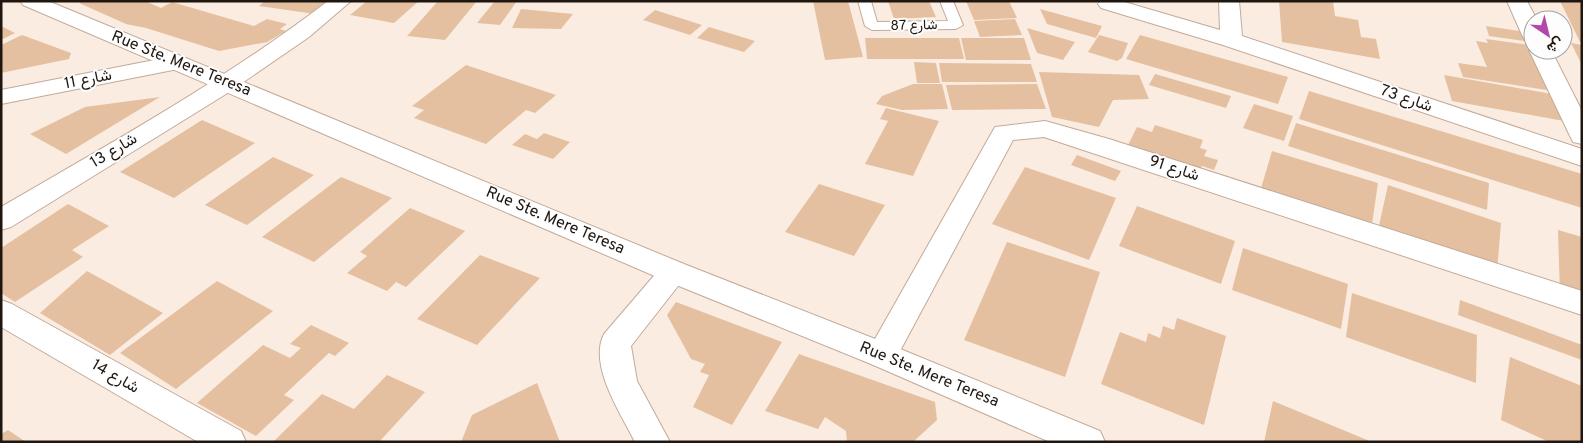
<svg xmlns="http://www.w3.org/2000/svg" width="1583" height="443" font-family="Overpass,Vazirmatn,sans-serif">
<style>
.building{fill:#e4c0a0}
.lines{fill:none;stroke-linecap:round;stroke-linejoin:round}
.lane-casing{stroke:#c2aa99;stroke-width:2}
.street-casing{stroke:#c2aa99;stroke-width:2}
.secondary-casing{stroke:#c2aa99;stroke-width:2}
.lane{fill:#fff;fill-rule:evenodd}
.street{fill:#fff;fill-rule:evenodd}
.secondary{fill:#fff;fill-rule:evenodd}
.labels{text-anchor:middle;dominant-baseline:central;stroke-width:4;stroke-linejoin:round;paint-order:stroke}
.far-street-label{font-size:14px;fill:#1f1610;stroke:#fdfdfd}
.street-label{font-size:16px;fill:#1f1610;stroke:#fdfdfd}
</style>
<rect width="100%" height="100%" fill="#fbece1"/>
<!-- building -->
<path class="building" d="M83,1h62l16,7 11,-6 82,24 13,-7 20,5 -7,5 6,2 -19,11 -48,9 -73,-23 -20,-4 -47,-21z
M265,1h64l-14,13 -56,-8z
M367,1h52l-25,22 -44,-8z
M438,1h39l-32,39 -38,-4z
M495,1h22l-17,24 -23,-2z
M813,1h35l15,56 -38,3z
M888,1h41l7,16 -42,2z
M966,1h43l8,17 -43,2z
M1279,1h54l2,15 23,4 3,17 15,2 4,20 -98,-17z
M1560,1h22v41h-2z
M521,9l52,5 -12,15 -49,-1z
M1040,9l62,17 -6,12 -49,-14z
M655,10l47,15 -12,10 -47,-15z
M1015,19l7,16 -42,2 -6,-16z
M1,26l14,7 -14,7z
M1486,26l40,6 5,10 -42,-6z
M709,27l46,14 -11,11 -47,-14z
M1027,28l48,14 -12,18 -26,-7z
M22,35l49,18 -2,6 -68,14v-28z
M1099,35l29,8 -6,15 -5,3 -29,-9z
M1140,35l148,42 -10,27 -152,-45z
M865,38h94l5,21h-97z
M961,38h63l7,22h-65z
M1486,39l44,6 23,46 -90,-14 -5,-14 29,4 -11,-26 12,2z
M1571,43l11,2v20z
M914,62l22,1 4,20h-23z
M939,63l92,1 6,18h-95z
M466,65l90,30 -21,18 -9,-3 -40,34 -72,-26 10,-8 -12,-4z
M1039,72l100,3 10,24 -36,1 -14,27 -47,-10z
M1155,74l76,22 -5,12 -77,-23z
M1444,75l108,19 12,27 -112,-20z
M913,84h29l6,25 -46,1 -26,-6 6,-8z
M1037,84l9,25 -94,1 -6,-25z
M1309,91l273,83v34l-283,-89z
M160,97l-94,57 -36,-20 55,-27z
M1254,104l39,12 -9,25 -41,-13z
M886,108l53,13 -26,55 -48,-12 23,-43 -8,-2z
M202,120l53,23 -81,55 -54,-26z
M1296,123l193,60 -2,27 -199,-64z
M1155,125l48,15 -3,8 7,2 -3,6 14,4 -4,10 -12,-4 -3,7 -73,-24 11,-22 15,5z
M544,133l26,9 -17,17 -41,-14 13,-11 12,5z
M1272,151l106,32 -7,48 -112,-36z
M1077,155l44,16 -6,10 -44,-16z
M273,157l41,18 -67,50 -42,-20z
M1025,167l91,31 -27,62 -97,-36z
M341,177l51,21 -78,64 -52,-25z
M819,184l66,21 -31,51 -69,-24z
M1388,185l113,38 -4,49 -119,-42z
M68,204l41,22 -37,24 11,7 -68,45 -14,-9v-45z
M1137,206l98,35 -14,43 -102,-38z
M410,208l55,23 -59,56 -10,-5 -9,9 -40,-18 20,-17 -7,-4z
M1558,230l24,7v65l-22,-7z
M1007,242l93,30 -35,105 -101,-37z
M1243,248l105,36 -7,45 -109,-39z
M480,255l60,23 -63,67 -60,-26z
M87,271l76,42 -53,42 -70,-42z
M217,281l56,30 -97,78 -56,-36z
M1352,293l125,42 -1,48 -130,-46z
M1460,300l122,45v15l-124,-45z
M676,302l106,40 -50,83 -39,-18 16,-32 -9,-3 5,-8 -14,-5 -24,-44z
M1177,318l49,18 -22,89 -103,-41 19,-52 26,10 2,-9 12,5 3,-12 11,4z
M311,325l38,18 -14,13 -6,-3 -45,42 10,5 -38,36 -59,-33 66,-58 27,13 11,-10 -11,-4z
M799,354l136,48 2,18 -24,22h-66l-1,-11 -21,-14 -7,12 -53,-18z
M1510,357l72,29v56h-33l-48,-22z
M387,375l38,17 -46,50h-106l49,-48 32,15z
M537,383l23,59h-99l11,-27z
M1273,401l99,41h-108z
M8,430l18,12h-25v-8z"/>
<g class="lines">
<defs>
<path id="lane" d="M858,1h13l6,21 71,-1 -8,-20h13l10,24 -7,4 -84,1 -7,-4z"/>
<path id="street" d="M328,1h23l-42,36 -83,57 -215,133 -10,3v-23c112,-65 224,-127 327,-206z
M1100,1h21l99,29 -1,-29h20l3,35 340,113v17l-359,-121 -122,-37 -3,-4z
M1507,1h20l10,19h-4v21l-8,-1 -3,-5z
M1532,45l1,5h18l31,61v33l-9,-2 -3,-6 -41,-86z
M175,56l8,2 3,5 -3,5 -182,36v-14z
M1045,121l64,18 473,152v24l-538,-178 -31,3 -120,224 -11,4 -11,-4 -5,-9 5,-9 124,-219z
M674,261l10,3 5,8 -58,74 6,35 33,61h-35c-14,-28 -47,-77 -31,-108l60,-70z
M1,300l11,4 229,127 5,11h-48l-197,-115z"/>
<path id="secondary" d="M20,1h28l636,263 209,82 207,85 5,11h-55l-179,-78 -207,-84 -641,-275z"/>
</defs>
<!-- lane casing -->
<use href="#lane" class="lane-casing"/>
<!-- street casing -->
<use href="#street" class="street-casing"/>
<!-- secondary casing -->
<use href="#secondary" class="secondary-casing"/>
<!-- lane -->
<use href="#lane" class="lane"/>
<!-- street -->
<use href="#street" class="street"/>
<!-- secondary -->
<use href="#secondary" class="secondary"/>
</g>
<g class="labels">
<!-- far-street labels -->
<g class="far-street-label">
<text transform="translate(914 26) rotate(-1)">شارع 87</text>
</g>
<!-- street labels -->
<g class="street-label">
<text transform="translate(181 64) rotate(22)">Rue Ste. Mere Teresa</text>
<text transform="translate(88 80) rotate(-11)">شارع 11</text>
<text transform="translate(1406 99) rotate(19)">شارع 73</text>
<text transform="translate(114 151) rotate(-31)">شارع 13</text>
<text transform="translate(1174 169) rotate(18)">شارع 91</text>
<text transform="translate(555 221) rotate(23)">Rue Ste. Mere Teresa</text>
<text transform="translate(929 375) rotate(22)">Rue Ste. Mere Teresa</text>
<text transform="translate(115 377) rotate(30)">شارع 14</text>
</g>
</g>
<!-- border -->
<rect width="1583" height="443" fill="none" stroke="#1f1610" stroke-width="5"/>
<!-- north arrow -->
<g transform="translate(1548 35) rotate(145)"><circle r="24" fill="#fdfdfd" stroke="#a4a19e"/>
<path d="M0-4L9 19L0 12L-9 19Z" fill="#b248a9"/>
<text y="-8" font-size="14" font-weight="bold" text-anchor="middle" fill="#1f1610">ش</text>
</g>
</svg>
